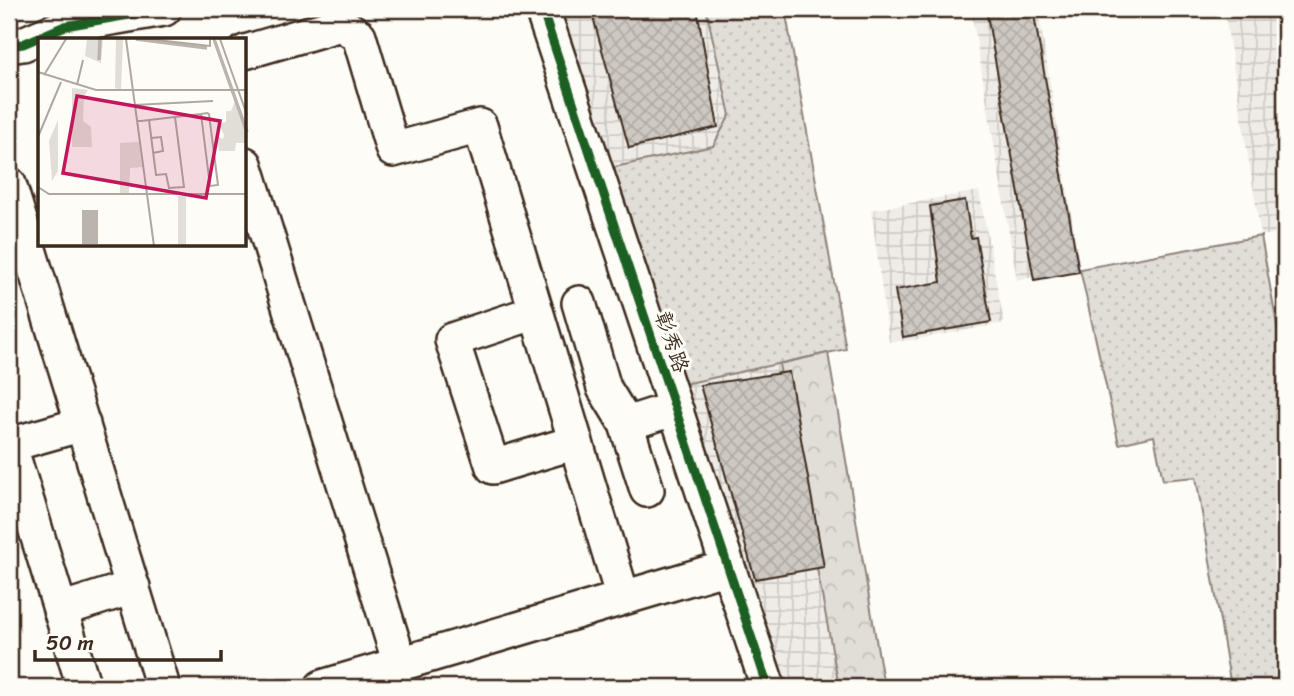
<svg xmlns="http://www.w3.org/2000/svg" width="1294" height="696" font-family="Sriracha,'LXGW WenKai TC',sans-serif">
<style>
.industrial{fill:url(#industrial-grid)}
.grass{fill:url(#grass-dots);stroke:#8e847a;stroke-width:2}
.forest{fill:url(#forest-crowns);stroke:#8e847a;stroke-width:2}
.building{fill:url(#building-cross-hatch);stroke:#3b2a1e;stroke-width:2}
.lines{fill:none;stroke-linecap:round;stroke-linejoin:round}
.minor-casing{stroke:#3b2a1e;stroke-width:38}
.minor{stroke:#fdfcf7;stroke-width:33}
.cycleway-casing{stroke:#fdfcf7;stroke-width:13}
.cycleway{stroke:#1b5e20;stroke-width:9}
.labels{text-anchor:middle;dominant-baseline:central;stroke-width:6;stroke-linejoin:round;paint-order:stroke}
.street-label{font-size:21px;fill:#3b2a1e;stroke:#fdfcf7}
.inset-river{fill:none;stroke:#bbb4ad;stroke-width:3.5}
.inset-road{fill:none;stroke:#afa8a0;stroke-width:2}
.view{fill:#c2185b;fill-opacity:0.15;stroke:#c2185b;stroke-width:3.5}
.inset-edge{fill:none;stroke:#3b2a1e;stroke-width:3.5}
</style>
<defs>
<pattern id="industrial-grid" width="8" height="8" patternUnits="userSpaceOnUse" patternTransform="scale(1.75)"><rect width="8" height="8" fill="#efece7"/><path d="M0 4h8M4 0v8" fill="none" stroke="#cecbc6"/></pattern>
<pattern id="grass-dots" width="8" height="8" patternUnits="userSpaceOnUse" patternTransform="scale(1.75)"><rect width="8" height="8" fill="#e1ded7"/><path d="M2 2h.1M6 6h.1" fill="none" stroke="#c2bfb8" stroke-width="1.8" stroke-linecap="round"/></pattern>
<pattern id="forest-crowns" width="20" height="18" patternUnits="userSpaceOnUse" patternTransform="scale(1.75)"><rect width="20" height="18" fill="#e1ded7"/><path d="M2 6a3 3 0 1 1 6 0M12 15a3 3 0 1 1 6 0" fill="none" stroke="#c2bfb8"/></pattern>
<pattern id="building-cross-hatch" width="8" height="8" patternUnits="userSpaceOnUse" patternTransform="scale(1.75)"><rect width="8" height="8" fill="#cdc8c2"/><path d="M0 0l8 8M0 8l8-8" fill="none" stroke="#b1aca6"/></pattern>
</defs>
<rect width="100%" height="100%" fill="#fdfcf7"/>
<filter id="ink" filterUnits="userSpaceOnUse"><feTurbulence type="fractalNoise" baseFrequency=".0143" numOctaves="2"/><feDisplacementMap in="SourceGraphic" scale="14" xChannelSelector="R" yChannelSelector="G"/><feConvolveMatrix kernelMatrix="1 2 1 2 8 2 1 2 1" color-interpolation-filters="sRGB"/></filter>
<g filter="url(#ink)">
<!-- industrial -->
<path class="industrial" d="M562,9h144l24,106 -17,31 -103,22z
M971,9h67l42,260 -63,11z
M1224,9h61v223l-24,4z
M979,191l25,132 -91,17 -24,2 -18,-132z
M779,364l60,323h-68l-96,-301z"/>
<!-- grass -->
<path class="grass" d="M706,9h79l61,340 -171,37 -65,-218 103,-22 17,-31z
M1261,236l24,134v317h-54l-35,-210 -33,3 -9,-44 -35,8 -39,-175z"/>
<!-- forest -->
<path class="forest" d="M828,353l56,334h-45l-60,-323z"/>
<!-- building -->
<path class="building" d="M638,9h59l21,118 -89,21 -36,-131z
M986,9h47l46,263 -45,8z
M965,200l6,38 5,-1 15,85 -88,15 -8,-47 46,-8 -11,-76z
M789,372l35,195 -69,12 -55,-194z"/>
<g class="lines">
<defs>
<path id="minor" d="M542,9l226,678
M9,46l14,-2 42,-18 99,-17
M245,52l96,-28 18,12 34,114 87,-24 143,472
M245,164l155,500
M9,184l154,503
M579,303l25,85 22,36
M536,312l-84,28 41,127 83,-25
M9,443l75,244
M9,445l74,-21
M647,490l-21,-66 34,-11 17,-1
M60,610l73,-23
M322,687l406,-120"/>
</defs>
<!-- minor casing -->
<use href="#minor" class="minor-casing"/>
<!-- minor -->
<use href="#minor" class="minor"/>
<defs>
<path id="cycleway" d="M542,9l226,678
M9,46l14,-2 42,-18 99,-17"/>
</defs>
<!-- cycleway casing -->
<use href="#cycleway" class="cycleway-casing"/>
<!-- cycleway -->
<use href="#cycleway" class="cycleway"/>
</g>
</g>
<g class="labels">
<!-- street labels -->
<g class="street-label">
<text transform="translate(672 342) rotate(71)">彰秀路</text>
</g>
</g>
<!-- overview -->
<g transform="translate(38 38)">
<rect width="208" height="208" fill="#fdfcf7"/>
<path d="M78,1h7l-2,51 -6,-2zM34,50l16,2 -4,6 -1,25 8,6 1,20h-20zM101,104l3,25 -12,1 -1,25h-9v-50z" fill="#e1ded7"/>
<path d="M49,1h16l-2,24 -16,-7zM197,63l11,28v14h-10l-1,8h-16l-2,-15 6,3 1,-4 -6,-12 8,-1v-11h5zM20,82v51l-6,10 -3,-40zM140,158h8v50h-8z" fill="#e1ded7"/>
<path d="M44,172h16v34h-16z" fill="#bbb4ad"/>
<path class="inset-river" d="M98,1l71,9M176,1l33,93M61,22l1,-21"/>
<path class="inset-road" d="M88,1l28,207M110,1l62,7v-7M182,1l27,76M0,34l58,18h151M6,37l22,-36M39,47l6,-25M96,67l79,-4M111,82l7,55 10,-1 3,14 15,-1 -9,-70M99,83h4l34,-4 26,-3 6,-1 2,1 9,71 -8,1 -9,-72M0,99l23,-55M113,100l10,-1 2,14 -10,2M0,149l11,7h198"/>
<path class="view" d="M39,58l143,25 -14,77 -143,-25z"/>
<rect width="208" height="208" class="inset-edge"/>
</g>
<!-- margin -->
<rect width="1294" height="696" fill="none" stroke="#fdfcf7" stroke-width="35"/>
<rect x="18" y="18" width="1259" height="661" fill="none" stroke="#3b2a1e" stroke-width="2.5" filter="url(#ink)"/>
<!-- scale -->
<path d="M35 650v10h186v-10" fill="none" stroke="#3b2a1e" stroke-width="3.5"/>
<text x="46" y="650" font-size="21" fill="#3b2a1e" stroke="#fdfcf7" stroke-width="5" paint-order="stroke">50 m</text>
</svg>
